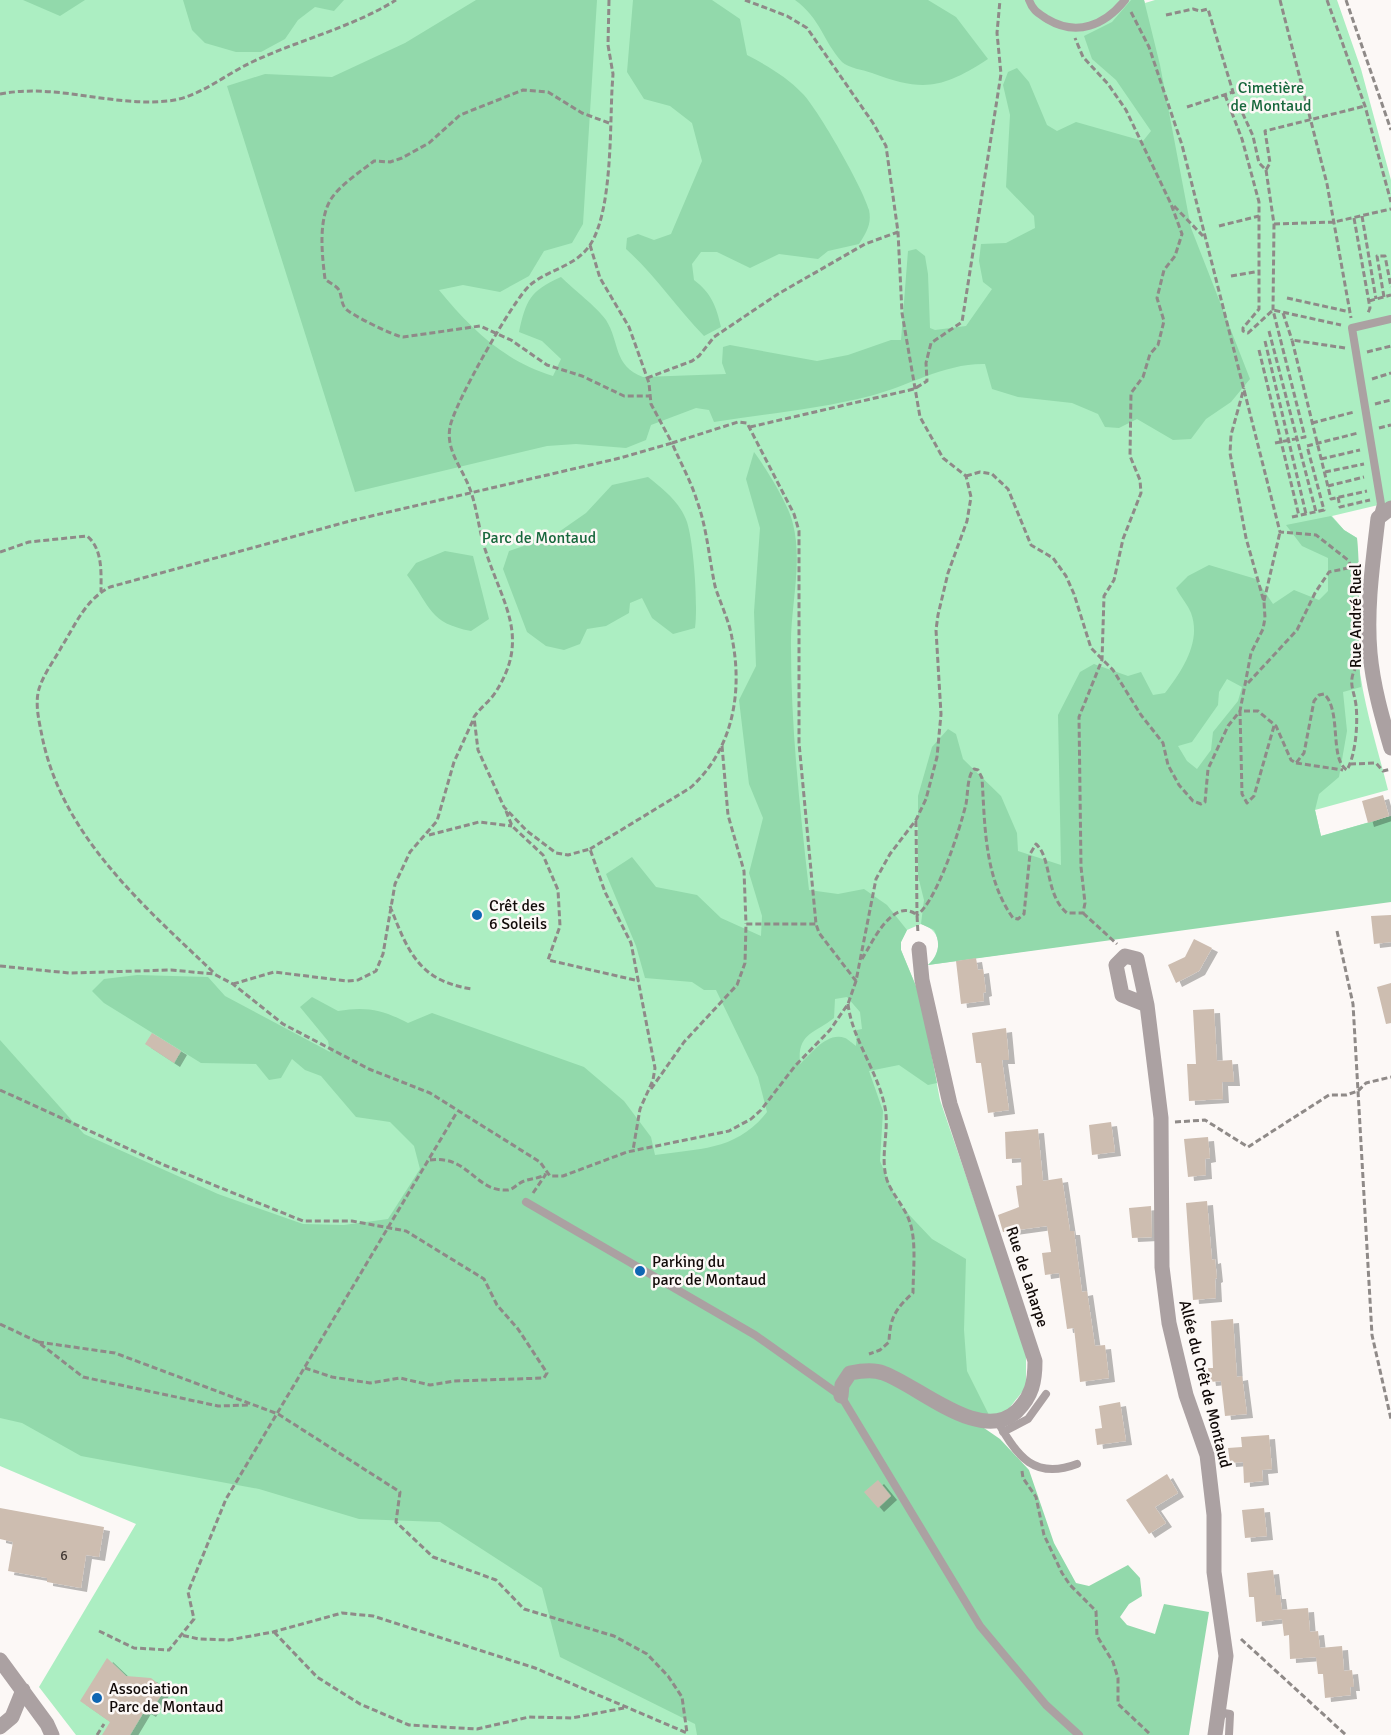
<svg xmlns="http://www.w3.org/2000/svg" width="1391" height="1735" font-family="Signika,sans-serif">
<style>
.green{fill:#aceec2}
.forest{fill:#92d9ab;fill-rule:evenodd}
.building{fill:#cdbdb0;filter:url(#shadow)}
.lines{fill:none;stroke-linecap:round;stroke-linejoin:round}
.path{stroke:#8f8a88;stroke-width:3;stroke-dasharray:6 3;stroke-linecap:butt}
.lane{stroke:#aba1a2;stroke-width:8}
.street{stroke:#aba1a2;stroke-width:15}
.poi-dot{fill:#0f66b3;stroke:#fcf8f6;stroke-width:2}
.labels{text-anchor:middle;dominant-baseline:central;stroke-width:5;stroke-linejoin:round;paint-order:stroke}
.number-label{font-size:14px;fill:#403732}
.park-label{font-size:16px;fill:#17673c;stroke:#fcf8f6}
.street-label{font-size:16px;fill:#110a08;stroke:#fcf8f6}
.poi-label{font-size:16px;fill:#110a08;stroke:#fcf8f6;text-anchor:start}
</style>
<defs>
<filter id="shadow"><feDropShadow dx="6" dy="4" stdDeviation="0" flood-color="#0004"/></filter>
</defs>
<rect width="100%" height="100%" fill="#fcf8f6"/>
<!-- green -->
<path class="green" d="M0,0h1144l1,3 10,-3h182l24,69 30,111v322l-59,14 12,14 13,8c3,36 -2,71 0,107 3,49 19,97 31,145l-73,20 6,26 70,-20 -251,119 -212,30c15,-14 14,-35 -7,-41l-14,6 -6,12v8l19,46 20,104 86,251v36l-19,24 -121,56 -163,268h-647l-37,-48 97,-163 -136,-58z"/>
<!-- forest -->
<path class="forest" d="M23,0h62l-25,16z
M183,0h161l-10,11 -19,-4 -17,13 -13,19 -24,13h-25l-31,-9 -13,-13z
M476,0h121l-14,224 -11,19 -28,8 -15,25 -29,16 -37,-7 -24,5c32,39 65,71 114,86l8,-17 -19,-18 -23,-9c7,-32 11,-41 42,-55 12,12 36,30 45,43 14,22 7,46 37,57l83,-3 -4,-11 1,-16 7,-2 87,16 31,-6 43,-15h10l7,-89 8,-2 9,7 3,18 2,54 5,2 31,-4 26,-37 -9,-7 -4,-21 2,-17 25,-1 29,-15 -1,-12 -28,-29 4,-72 -7,-30 5,-13 9,-4 12,14 18,43 10,6 19,-9 67,19 8,-10 -35,-51 -24,-21 -8,-23 28,-14 19,-22h13l16,65 31,163 59,151 -19,23 -25,17 -15,20 -18,1 -36,-21 -18,9 -14,-1 -7,-13 -26,-11 -54,-6 -26,-8 -7,-25c-40,-1 -76,22 -115,32 -51,13 -105,18 -156,26l-5,-12 -13,-2 -45,17 -5,15 -20,8 -50,-4 -29,2 -192,46 -128,-406 38,-12 67,3 73,-34z
M633,0h79l28,19 7,36c21,11 40,22 56,39 16,17 60,94 66,116 3,14 -3,23 -10,34l-31,7 -10,8 -39,-5 -29,14 -33,-16h-16l-9,12 2,16c17,13 22,25 27,47l-17,9c-28,-29 -49,-61 -78,-87l1,-11 11,-4 16,6 17,-6 31,-73 -10,-38 -22,-17 -26,-7 -17,-27z
M795,0h133l28,17 32,42c-46,30 -65,33 -116,14 -8,-3 -24,-5 -30,-11 -19,-21 -21,-43 -47,-62z
M754,452c12,16 35,53 39,72 10,40 -3,84 -2,124 0,81 9,161 18,242l29,4 26,-5 23,16 20,25 -6,12v8l19,46 17,87 -9,2 -29,-20 -30,6 14,40 -3,50 17,41 35,37 34,20 -2,71 3,41 21,42 -4,15 16,11 29,31 25,73 22,40 13,3 39,-21 12,13 2,18 -13,8 -9,13 7,8 28,9 9,-30 45,8 -20,123h-492l-2,-11 -135,-67 -18,-69 -102,-66 -81,-3 -100,-30 -178,-33 -59,-33 -22,-5v-378l84,94 134,60 85,30 41,1 44,-6 32,-50 -6,-23 -24,-24 -34,-5 -35,-41 -16,-6 -13,-11 -11,19 -12,2 -13,-16 -55,-1 -97,-60 -12,-12 12,-12 33,-4 71,2 17,19 105,56 -2,-11 -28,-34 12,-10 26,14c29,-5 45,-1 70,12l24,-10 152,54 40,34 27,36 4,18c45,-7 81,-4 112,-43l-9,-35 -42,-87h-12l-12,-8 -47,-4 -9,-32 -30,-72 26,-17 24,30 41,8 24,23 40,18 1,-20 -13,-43 14,-55 -14,-34 -10,-84 17,-34 -2,-54 6,-84 -14,-49zM847,997l13,15 2,17 -5,1 -1,16c-3,-2 -8,-7 -11,-8 -18,-7 -35,17 -45,26 -3,-31 14,-30 34,-46l1,-19z
M648,477c15,12 32,25 39,45 7,22 11,84 8,106l-22,6 -21,-16 -10,-20 -12,5 -1,10 -23,13 -19,3 -7,15 -16,6 -18,-4 -19,-14 -24,-63 6,-18 44,-15 33,-23 26,-28z
M1331,516l13,14 13,8c5,50 -1,99 4,149l-18,5 4,39 -8,46 -20,17 -4,16 6,26 70,-20v86l-463,63c11,-10 13,-22 6,-35l-13,-6 3,-24 -6,-24v-80l14,-49 16,-18 8,5 7,25 38,37 16,37 1,18 43,14 -3,-150 22,-43 14,-8 34,12 13,-4 12,23 12,-2c16,-21 37,-51 26,-80 -3,-8 -11,-17 -15,-25l12,-12 21,-11 47,14 17,25 21,-14 25,10 9,-9v-33l-26,-12 -16,-21zM1227,679l15,8 -4,14 -25,31 -2,18 -14,19 -10,-8 -9,-15 14,-4 26,-37 1,-13z
M445,551l28,5 16,63 -18,12c-42,-8 -40,-24 -64,-56l9,-12z"/>
<!-- building -->
<path class="building" d="M1383,795l6,21 -21,7 -6,-22z
M1391,915v27l-17,2 -3,-28z
M1194,939l18,9 -13,23 -23,12 -8,-18 17,-8z
M976,958l2,12 5,-1 3,23 -3,1 1,8 -23,3 -5,-43z
M1391,983v40l-5,1 -9,-37z
M1214,1009l3,52 15,-1 2,22h-12l1,17 -34,2 -2,-37h9l-3,-54z
M1006,1028l3,32h-7l7,50 -21,3 -7,-50h-5l-4,-30z
M152,1033l29,18 -7,12 -29,-19z
M1111,1122l4,30 -23,3 -3,-30z
M1038,1129l5,52 19,-3 8,53h4l8,61 5,-1 8,55 10,-1 4,33 -29,4 -6,-54 -7,1 -8,-56 -14,2 -3,-22 9,-1 -4,-26 -44,6 -5,-17 21,-8 -3,-21 6,-1 -1,-27 -15,1 -1,-27z
M1208,1137l2,21 -5,1 1,16 -18,2 -4,-38z
M1207,1201l5,59 3,-1 2,19 -2,1 1,19 -23,2 -7,-97z
M1151,1206l1,31 -20,1 -3,-30z
M1233,1319l4,58 5,-1 5,38 -22,2 -4,-35 -11,1 -2,-14h5l-2,-47z
M1120,1402l6,39 -29,4 -2,-16 7,-1 -3,-22z
M1269,1435l3,34 -10,1 1,11 -19,2 -1,-21 -13,1 -2,-15 14,-1 -1,-10z
M1167,1474l11,19 -23,14 11,16 -17,11 -23,-34z
M878,1480l13,16 -13,12 -14,-16z
M0,1508l104,19 -5,30 -13,-2 -5,33 -34,-6v-4l-39,-7 5,-29 -13,-3z
M1264,1508l3,28 -22,2 -3,-28z
M1273,1570l3,25h4l2,15 26,-2 2,24 8,-1 2,17 22,-2 2,25 8,-1 2,17h-4l1,8 -26,3 -2,-24h-5l-2,-17 -26,2 -1,-24 -5,1 -2,-17 -26,3 -2,-25h-5l-2,-24z
M107,1658l19,18 25,2 14,11 -15,24 -5,-3 -15,25h-28l8,-13 -30,-21z"/>
<g class="lines">
<!-- path -->
<path class="path" d="M609,0l-1,45 5,29 -1,15c-2,41 0,123 -22,156 -15,22 -41,24 -60,40 -17,15 -76,119 -80,142 -4,21 9,37 17,55 10,21 11,47 19,70 17,53 45,86 9,141 -6,9 -15,15 -21,24l4,33 26,57 23,24 29,22 12,2 22,-6 15,43 26,51 24,125 -2,12 -13,29 -7,41
M1280,0l47,184 24,134
M1327,0l38,106 26,96
M1346,0l45,130
M1131,12l18,35 33,98 98,387 36,3 32,25 3,6
M1166,15l27,-6 7,2 8,-2 25,83 20,44 6,27 7,7 4,-7 -5,-32 100,-25
M0,94c57,-11 111,13 168,7 30,-3 55,-25 82,-38 48,-23 101,-35 146,-63
M1225,95l17,44 17,63v107l-16,19v3l5,2 25,-23 68,15
M1187,107l46,-15
M609,123l-27,-10 -34,-21 -25,-2 -63,25 -31,28 -27,15 -12,4 -16,-1c-14,11 -33,23 -43,38 -13,21 -9,56 -6,80 4,4 11,6 14,11 3,6 2,13 6,18 4,6 51,29 58,29l77,-11 31,14 36,25 35,11 42,20h25
M1266,170l8,54 -1,86 32,127 -30,6
M1174,206l29,30
M1362,216l14,83
M1354,218l16,90 -2,5
M1274,224l60,-2 57,-13
M1219,226l40,-10
M590,245l10,33 29,49 20,56 2,21 21,39 66,-21 9,1 47,91 5,17v212l17,181 3,9 37,48
M1231,276l29,-5
M1384,297l-7,-41h8l6,31
M1287,298l63,14
M1369,301l22,-6
M1283,313l9,27
M1269,331l47,181
M1265,341l41,173
M1345,348l-53,-8 39,159 36,-8
M1259,350l40,166
M1367,352l24,-6
M647,378l45,-17 7,-5 15,-19 64,-43 87,-50 33,-12
M1372,379l19,-6
M1375,404l16,-4
M1312,423l42,-11
M750,427l164,-38 13,-8 -1,-18 5,-20 31,-21 39,-248 -4,-41 3,-33
M1379,428l12,-3
M1321,459l39,-9
M1325,472l39,-8
M966,476l14,-4 12,2 16,15 23,56 22,13 13,18 8,18 17,54 22,22 28,45 22,28 5,22 11,20 14,16 8,3 4,-2 3,-33 20,-43 12,-15 11,-58 12,-24 2,-11 -1,-16 -18,-64 -16,-85 1,-18 13,-47
M1328,486l36,-9
M1338,497l2,10 30,-7
M1292,517l32,-7 -17,-64 51,-13
M0,552l29,-10 58,-6c16,13 14,37 14,56
M1264,601l16,-69
M1248,683l49,-53 18,-37 14,-21 24,-5
M1274,726l-20,70 -7,7 -5,-9 -2,-83h18l18,15 15,34 5,3 8,-10 10,-52 5,-6 5,-1c18,16 5,66 23,76 9,-16 11,-47 9,-65 -2,-15 -8,-22 -1,-36
M722,746l6,69 16,56 2,53
M1296,763l47,7
M1350,764l26,-1 7,8 8,-2
M506,811l6,15 31,29 15,35 2,36 -12,34 91,21
M916,821l1,94c20,-14 43,-86 49,-111 2,-10 1,-28 8,-35l4,1 4,8c3,46 2,100 31,140l5,1 6,-5 6,-60 6,-10c16,14 9,51 31,69h16l2,-10 -4,-36 -2,-150 23,-57 2,-64 10,-16 9,-41 18,-46 -1,-13 -10,-24 1,-63 12,-16 7,-23 8,-9 6,-24 -7,-23 7,-28 11,-14 7,-22 -11,-30 -45,-94 -18,-26 -25,-27 -8,-19
M429,835l50,-13 33,4
M390,906c18,46 29,75 82,83
M1083,913l34,31
M1337,931l16,73 19,331 19,84
M862,959c10,-16 31,-63 55,-44l1,19
M0,966l69,7 102,-3 43,4 19,10 50,40 86,45 61,24 110,69 10,14h13l64,-24 102,-21 22,-12 10,-9 34,-44 35,-36 18,-26 8,-23 20,-102 14,-25 26,-34 10,-21 11,-42 4,-43 -5,-84 2,-15 10,-42 19,-52 4,-24 -5,-21 -23,-18 -23,-41 -18,-104 -4,-81 -12,-86 -13,-23 -66,-95 -20,-12 -42,-16
M213,972c-70,-67 -151,-136 -171,-236 -3,-15 -8,-35 -2,-50 5,-14 15,-27 22,-40 14,-22 23,-46 48,-59l240,-66 270,-63 52,-15c8,19 19,38 25,58 10,27 12,57 18,85 5,17 14,34 17,52 11,54 1,112 -42,150l-100,61
M233,984l41,-12 73,9 11,-1 18,-9 7,-17 12,-70 15,-32 27,-31 17,-59 20,-44
M848,1004c4,34 28,65 36,99 7,25 -5,52 3,77 5,14 17,26 22,40 8,20 4,51 4,73 -18,16 -23,25 -24,49l-9,8 -11,4
M651,1089l33,-47 53,-57 8,-22 1,-39h70
M0,1090l164,75 139,56h49l54,10 78,48 13,26 21,24 29,44 -3,5 -90,3 -24,4 -30,-7 -30,5 -38,-6 -27,-9
M1175,1122l30,-2 43,27 81,-52h17l12,-4 8,-8 25,-6
M430,1160c40,-5 44,32 78,30 6,-1 10,-7 16,-9 8,-3 15,-2 22,-7
M533,1193l13,-19
M0,1324l38,18 45,35 135,29 32,-1
M38,1342l77,11 163,61 122,78 -4,30 37,35 63,23 28,29 90,27 33,18 21,22 14,21 5,36 -152,-65 -162,-52 -31,-3 -69,19 -44,8 -30,-1 -18,-4
M1022,1471l1,7 13,19 8,38 18,38 8,12 26,26 1,25 16,26 5,16v26l33,31
M99,1631l35,17 35,2 25,-31 -6,-27 38,-93 231,-387
M274,1632l43,45 43,27 49,21 68,4 52,-12 43,1 52,-10
M1241,1639l105,96
M97,1735l7,-11"/>
<!-- lane -->
<path class="lane" d="M1029,0c4,11 9,13 18,19 30,18 58,6 78,-19
M1378,515l3,-11 -29,-176 39,-9
M526,1202l229,133 86,61 139,230 66,79 33,30
M998,1422c19,35 37,58 79,42
M1003,1432l25,-13 18,-25
M1220,1718l4,-5 6,1 -1,21"/>
<!-- street -->
<path class="street" d="M1391,508l-13,10c-5,44 -12,90 -8,135 3,33 12,64 21,95
M1147,1005l-25,-10 -6,-30 9,-9 12,3 10,46 14,113 1,149 7,56 17,72 21,60 7,60v57l12,84 -11,79
M841,1396l1,-11 8,-12c10,-2 23,-4 33,0 35,12 98,72 134,38 15,-15 18,-29 18,-50l-85,-257 -28,-124 -3,-31
M0,1660l47,64 5,11
M0,1727l12,-10 11,-27"/>
</g>
<!-- markers -->
<g class="poi-dot">
<circle cx="477" cy="915" r="6"/>
<circle cx="640" cy="1271" r="6"/>
<circle cx="97" cy="1698" r="6"/>
</g>
<g class="labels">
<!-- number labels -->
<g class="number-label">
<text x="64" y="1555">6</text>
</g>
<!-- park labels -->
<g class="park-label">
<text x="1271" y="88">Cimetière<tspan x="1271" dy="18">de Montaud</tspan></text>
<text x="539" y="538">Parc de Montaud</text>
</g>
<!-- street labels -->
<g class="street-label">
<text transform="translate(1356 616) rotate(-90)">Rue André Ruel</text>
<text transform="translate(1027 1277) rotate(72)">Rue de Laharpe</text>
<text transform="translate(1205 1384) rotate(76)">Allée du Crêt de Montaud</text>
</g>
<!-- poi labels -->
<g class="poi-label">
<text x="489" y="906">Crêt des<tspan x="489" dy="18">6 Soleils</tspan></text>
<text x="652" y="1262">Parking du<tspan x="652" dy="18">parc de Montaud</tspan></text>
<text x="109" y="1689">Association<tspan x="109" dy="18">Parc de Montaud</tspan></text>
</g>
</g>
</svg>
